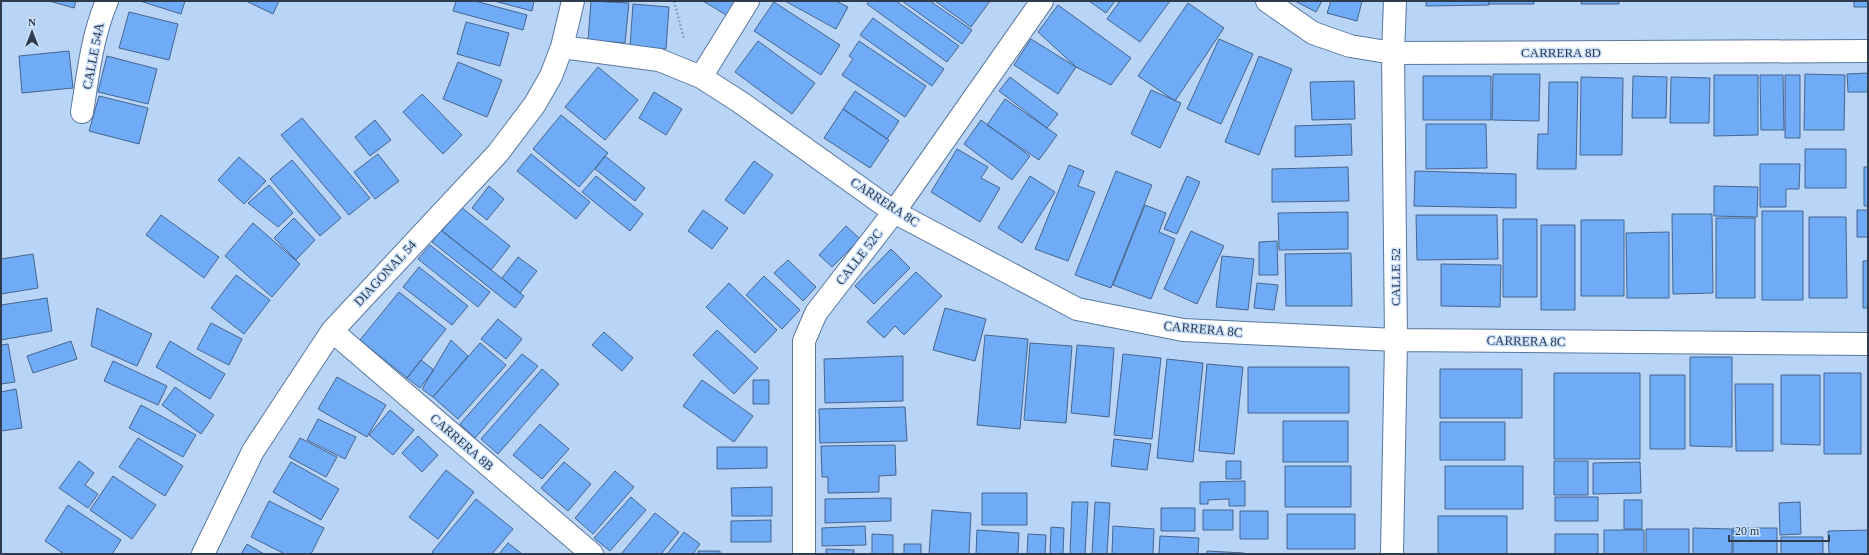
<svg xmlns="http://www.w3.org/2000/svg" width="1869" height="555" font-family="'Times New Roman',serif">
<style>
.building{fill:#6fabf7;stroke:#47658d}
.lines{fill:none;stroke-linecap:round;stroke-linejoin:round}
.minor-casing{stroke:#5978a0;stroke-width:24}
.path{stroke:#8ca4c1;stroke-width:2.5;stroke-dasharray:2 2;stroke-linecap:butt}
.minor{stroke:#fff;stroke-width:22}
.labels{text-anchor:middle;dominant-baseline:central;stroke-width:3;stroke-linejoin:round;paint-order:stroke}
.street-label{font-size:13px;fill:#2e3c4e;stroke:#cbe0fb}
</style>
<rect width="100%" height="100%" fill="#b8d4f7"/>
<!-- building -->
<path class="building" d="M49,1h27l-2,7z
M140,1h45l-4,13z
M246,1h33l-6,13z
M456,1h19l52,14 -4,15 -70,-19z
M494,1h40l-2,10z
M591,1l38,2 -4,40 -37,-3z
M703,1h34l-9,15z
M785,1h51l12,6 -12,22z
M869,1h27l63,45 -12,16 -80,-58z
M902,1h28l42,29 -10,14z
M935,1h55l-19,26z
M1089,1h26l-9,12z
M1120,1h50l-30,41 -33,-23z
M1295,1h27l-6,11z
M1331,1h31l-5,20 -30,-8z
M1426,1h63v4l-63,1z
M1489,1h45v3h-45z
M1581,1h38v3h-38z
M1854,1h14v6h-14z
M774,2l66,43 -19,30 -67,-44z
M1188,3l36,25 -49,73 -37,-25z
M633,4l36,3 -3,42 -36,-3z
M1058,5l73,53 -20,27 -35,-18 -38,-35z
M129,12l49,12 -9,36 -50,-12z
M873,18l71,51 -12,17 -72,-51z
M466,22l43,11 -9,33 -43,-12z
M1031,39l45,28 -18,27 -44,-29z
M1219,39l34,15 -32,70 -34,-15z
M758,41l57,42 -23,31 -57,-42z
M859,41l67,45 -21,31 -63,-42 11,-16 -4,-3z
M69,51l4,37 -51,5 -3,-37z
M107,56l50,13 -9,35 -50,-12z
M1259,56l33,13 -33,86 -34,-13z
M458,62l44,18 -15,37 -44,-18z
M598,67l40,33 -33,40 -40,-33z
M1868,73v34v-15h-20l-1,-18z
M1493,74h47l-1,47 -47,-1z
M1805,74l40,1 -1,55h-40z
M1714,75h44v60l-44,1z
M1760,75h23l1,55h-23z
M1785,75h15v63h-15z
M1423,76h68v44h-68z
M1633,76l34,1 -1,41h-34z
M1010,77l48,37 -11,14 -48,-37z
M1581,77l42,1 -1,77h-42z
M1671,77l39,1 -1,45h-39z
M1354,81l1,38 -43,1 -2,-38z
M1549,82h29l-2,87h-39l1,-35h10z
M1151,90l30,13 -21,45 -29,-14z
M855,91l44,30 -12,18 -44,-30z
M654,92l28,17 -16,26 -27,-17z
M422,94l40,41 -19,19 -40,-42z
M99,96l49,12 -9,36 -50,-13z
M1005,99l52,36 -18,25 -52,-35z
M843,109l46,31 -19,28 -46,-30z
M561,115l47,38 -29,34 -46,-38z
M302,118l68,80 -21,17 -68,-80z
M375,120l16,20 -21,16 -15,-19z
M981,120l49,36 -18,24 -48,-36z
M1351,124l1,31 -57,2v-31z
M1426,124h60l1,44 -61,1z
M957,149l31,18 -7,11 19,10 -20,34 -49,-30z
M1805,149h41v39h-41z
M378,154l21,27 -24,18 -21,-27z
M531,154l59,48 -14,17 -59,-48z
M605,156l40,32 -10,13 -40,-32z
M239,157l27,24 -22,23 -26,-24z
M292,160l49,58 -21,18 -50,-57z
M754,161l19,14 -29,39 -19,-14z
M1760,164h40l-1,25h-13v18h-26z
M1069,165l15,6 -6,15 17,6 -27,69 -33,-12z
M1348,167l1,34 -77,1v-33z
M1864,167h4v39h-4z
M1116,171l36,14 -41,103 -36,-13z
M1415,171l101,3v34l-102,-2z
M596,176l47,38 -13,17 -48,-39z
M1030,176l25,16 -33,51 -24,-15z
M1187,176l13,6 -23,52 -13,-5z
M269,185l24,28 -15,14 -30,-24z
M489,186l15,13 -17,21 -15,-12z
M1714,186l44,1 -1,30 -43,-1z
M1145,205l21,8 -7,19 16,7 -24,60 -38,-14z
M461,207l49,39 -19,24 -49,-39z
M703,210l25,18 -16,21 -24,-18z
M1857,210h11v27h-11z
M1762,211h41v89h-41z
M1348,212v37l-69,1 -1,-37z
M1672,214h40l1,79 -40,1z
M161,215l58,42 -15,21 -58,-43z
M1416,215h81l1,44 -81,1z
M1809,217h37l1,81h-38z
M294,218l21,22 -19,20 -22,-22z
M1716,218h39v80h-39z
M1503,219h34v78h-34z
M1581,220h43v76h-43z
M253,223l47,41 -28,33 -47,-41z
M1541,225h34v85h-34z
M846,226l14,13 -28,28 -13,-12z
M441,230l83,66 -9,12 -83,-66z
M1191,231l33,15 -27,58 -33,-15z
M1669,232v66h-42l-1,-65z
M1277,241l1,34h-19v-33z
M430,245l60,47 -12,15 -60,-48z
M891,249l19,19 -36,36 -19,-18z
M1351,253l1,53h-66l-1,-52z
M33,254l5,34 -37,6v-35z
M1222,256l32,3 -6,51 -32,-3z
M518,257l19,14 -17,22 -18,-15z
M788,260l28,27 -13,14 -29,-28z
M1863,261h5v47h-5z
M1441,264l60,1 -1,42 -59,-1z
M419,267l49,39 -16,19 -49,-38z
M916,272l26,24 -38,39 -9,-9 -11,12 -17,-16z
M236,275l34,25 -26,34 -33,-26z
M764,276l36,34 -18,19 -36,-34z
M729,283l48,47 -22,23 -49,-46z
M1257,283l21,2 -4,25 -20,-2z
M399,292l47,37 -39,49 -47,-38z
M47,298l5,33 -51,9v-35z
M97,308l55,26 -15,32 -46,-20z
M945,308l41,11 -11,42 -42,-11z
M498,319l24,20 -16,20 -25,-20z
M211,323l31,16 -13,26 -32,-16z
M717,330l41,38 -24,26 -41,-39z
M604,332l29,26 -11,13 -30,-26z
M985,335l43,4 -8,90 -43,-4z
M451,340l17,16 -35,41 -11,-8z
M71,341l6,18 -44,14 -6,-17z
M170,341l55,33 -15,25 -54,-32z
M480,343l26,22 -48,54 -25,-22z
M1030,343l42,3 -6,77 -42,-3z
M8,344l7,38 -14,2v-39z
M1077,345l37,3 -5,69 -38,-4z
M522,354l16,12 -63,72 -15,-14z
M1123,354l38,4 -9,81 -38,-4z
M903,356v45l-78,2 -1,-44z
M1690,357h42v90l-42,-1z
M1167,359l36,4 -10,99 -36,-4z
M421,360l13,10 -14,18 -13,-10z
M113,361l54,25 -9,19 -54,-24z
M1207,364l36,3 -9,87 -35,-3z
M1248,367h101v46h-101z
M542,369l17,15 -61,70 -17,-15z
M1440,369h82v49h-82z
M1554,373h86v86h-86z
M1824,373h37v81h-37z
M1650,375h35v74h-35z
M1781,375h39v70l-39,-1z
M337,377l49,28 -19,32 -49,-28z
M702,380l51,36 -19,26 -51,-36z
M753,380h16v24h-16z
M1735,384h38v67h-37z
M175,387l39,28 -13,19 -39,-29z
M16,389l6,39 -21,3v-39z
M141,405l55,30 -13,22 -54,-29z
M905,407l2,34 -87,2 -1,-34z
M390,410l24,20 -21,25 -24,-20z
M318,419l38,18 -11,22 -38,-19z
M1283,421h65v41h-65z
M1440,422h65v38h-65z
M540,424l29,25 -27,30 -29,-24z
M418,436l20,19 -16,17 -20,-19z
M138,438l45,28 -18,30 -46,-29z
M300,438l37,19 -11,20 -37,-20z
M1114,439l37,5 -4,26 -36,-4z
M895,445l1,30 -17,1v16l-51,1v-16h-6l-1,-31z
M717,447h50v21l-50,1z
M79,461l15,12 -9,12 13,9 -10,14 -29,-20z
M1226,461h15v18h-15z
M1554,461h34v34h-34z
M291,462l48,27 -18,31 -48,-28z
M564,462l27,22 -23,27 -27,-23z
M1640,462l1,31 -48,1v-31z
M1285,466h66v41h-66z
M1445,466h78v43h-78z
M446,470l28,22 -36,47 -29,-22z
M615,471l19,16 -41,47 -18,-16z
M113,476l43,29 -24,34 -42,-29z
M1245,481v25h-16v-7l-21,1v4h-8v-22z
M772,487v29h-40l-1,-28z
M982,493h45v32h-45z
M631,497l15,13 -36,41 -16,-13z
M1555,497h43v24h-43z
M891,498v23l-66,2v-24z
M476,499l37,30 -21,25h-58l-2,-2z
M1624,500h18v29h-18z
M269,501l55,27 -13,26h-26l-34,-17z
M1072,502h16l-3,52h-15z
M1095,502l15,1 -3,51h-15z
M1800,502l1,32 -21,1 -1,-32z
M68,505l53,35 -9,14h-48l-19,-13z
M1161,508h34v23h-34z
M932,510l39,3 -2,41h-40z
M1203,510h30v20h-30z
M1240,511h28v28h-28z
M655,513l24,19 -18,22h-40z
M1287,514h68v35h-68z
M1438,516h69v38h-69z
M771,520v22h-40v-21z
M865,526l1,19 -44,1v-18z
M1113,526l41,3 -1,25h-41z
M1051,527l13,1 -1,26h-13z
M1693,528l39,1v25h-39z
M1733,528h44v26h-44z
M1646,529h43v25h-43z
M977,530l42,3 -1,21h-42z
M1604,530h40v24h-40z
M1868,530v24h-39l-1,-23z
M684,532l16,12 -7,10h-26z
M872,534l21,1v19h-21z
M1028,534l18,1 -1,19h-18z
M1555,534h43v20h-43z
M1160,536l39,2 -1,16h-39z
M1781,537h42v17h-42z
M508,543l14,11h-23z
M247,544l17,10h-23z
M904,544h17v10h-17z
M826,549l28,1v4h-28z
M698,551h22v3h-22z
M1207,551l37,2v1h-37z"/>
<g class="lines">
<defs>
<path id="minor" d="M1267,1l46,32 37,13 43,7 475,-2
M562,47l97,13 42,17 39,25 154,110 183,97 106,21 213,10 472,4
M701,77l47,-76
M82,112c6,-37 10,-76 25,-111
M332,331l260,223
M203,554l50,-103 79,-120 166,-178 37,-49 16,-28 11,-29 11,-46
M804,554v-213l12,-28 78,-101 148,-211
M1392,554l4,-214 -3,-287 2,-52"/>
</defs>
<!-- minor casing -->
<use href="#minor" class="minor-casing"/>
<!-- path -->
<path class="path" d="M674,1l10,38"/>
<!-- minor -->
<use href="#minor" class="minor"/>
</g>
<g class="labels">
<!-- street labels -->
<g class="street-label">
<text x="1561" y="52">CARRERA 8D</text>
<text transform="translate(93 56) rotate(-79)">CALLE 54A</text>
<text transform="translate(885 202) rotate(33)">CARRERA 8C</text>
<text transform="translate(859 257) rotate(-52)">CALLE 52C</text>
<text transform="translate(385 273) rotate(-47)">DIAGONAL 54</text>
<text transform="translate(1395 277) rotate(-90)">CALLE 52</text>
<text transform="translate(1203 329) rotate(5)">CARRERA 8C</text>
<text transform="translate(1526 341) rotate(1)">CARRERA 8C</text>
<text transform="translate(462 442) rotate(41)">CARRERA 8B</text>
</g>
</g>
<!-- border -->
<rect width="1869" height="555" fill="none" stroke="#2e3c4e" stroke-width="4"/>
<!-- north arrow -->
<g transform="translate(32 32)" stroke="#cbe0fb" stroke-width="3" paint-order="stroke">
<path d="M0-3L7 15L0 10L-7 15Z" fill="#2e3c4e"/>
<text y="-6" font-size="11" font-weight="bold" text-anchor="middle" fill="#2e3c4e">N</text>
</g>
<!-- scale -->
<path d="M1729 535v6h100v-6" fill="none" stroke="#2e3c4e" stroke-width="2"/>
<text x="1735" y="535" font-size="12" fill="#2e3c4e" stroke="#cbe0fb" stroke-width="3" paint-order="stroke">20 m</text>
</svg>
